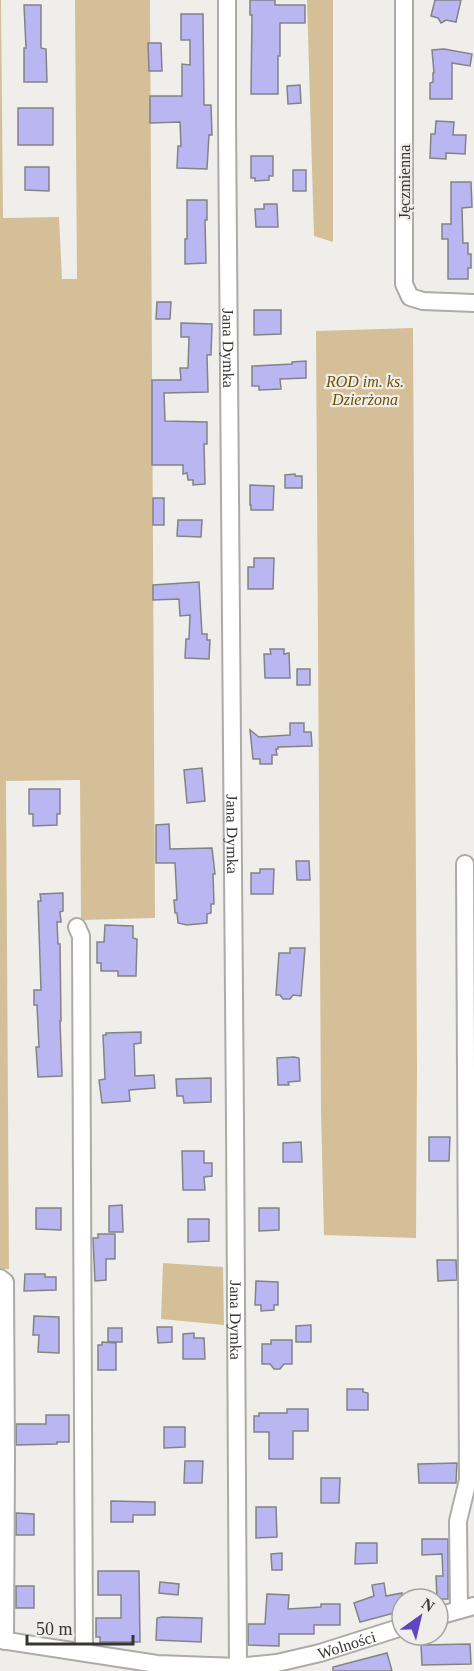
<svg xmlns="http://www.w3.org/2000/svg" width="474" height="1671" font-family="'Times New Roman',serif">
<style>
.green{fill:#d5bf98}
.building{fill:#bab6f2;stroke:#838386;stroke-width:1.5}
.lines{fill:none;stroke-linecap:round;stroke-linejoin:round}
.minor-casing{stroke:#adaba8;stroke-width:20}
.minor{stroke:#fff;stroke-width:16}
.labels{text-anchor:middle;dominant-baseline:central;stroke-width:4.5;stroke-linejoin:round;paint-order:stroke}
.street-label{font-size:16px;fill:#373635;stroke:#f0eeeb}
.park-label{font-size:16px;font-style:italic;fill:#705004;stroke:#f0eeeb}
</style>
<rect width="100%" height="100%" fill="#f0eeeb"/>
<!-- green -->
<path class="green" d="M0,0h1l2,218 56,-1 3,62h15l-2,-279h75l5,918 -74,2 -1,-140 -74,1 3,488h-9z
M307,0h26v242l-19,-6z
M413,328l4,739 -1,171 -92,-3 -3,-123 -5,-781z
M163,1263l60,4 1,58 -63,-6z"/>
<!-- building -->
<path class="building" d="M250,0h25v5h30v18h-25v33h-2v38h-27l1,-79h-2z
M435,0h26l-5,22 -10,-2 -5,3 -3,-5 -7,-2z
M24,5h17v43l5,1 1,33h-23v-34h2z
M181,14h22l1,91h7l1,30h-3l-2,34 -30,-1 1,-22h3l-1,-24 -30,1v-27h32v-32l8,1v-25h-9z
M148,43h13l1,28h-13z
M444,49l28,5 -2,12 -18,-3v36h-22v-16l3,-1v-9h1l-2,-23z
M300,85l1,18 -13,1 -1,-18z
M18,108h35v37h-35z
M436,121l18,1 -1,13h13l-1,19 -19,-1v6l-16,-1 1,-24h4z
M251,156h22v20h-4v4l-14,1v-3h-4z
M25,167h24v24l-24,-1z
M293,170h13v21h-13z
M451,182h20l1,25 -10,1 1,35h5v11h3v14h-3v11h-20v-40h-6v-15h9z
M187,200h20v20h-2l1,43 -21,1v-25h2z
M264,204h13l1,23h-22l-1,-18h9z
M157,302h14l-1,17h-14z
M254,310h27v24l-27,1z
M181,323l31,1 -1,31h-4l1,37 -44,1 1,28 42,1v22h-3l1,40 -12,1v-5h-5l-1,-7 -4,1v-9h-31v-85h29l-1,-12h8l1,-31h-8z
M306,361v17l-26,1 1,10 -22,1v-4h-7v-20l40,-2v-2z
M295,474v2h7v12h-17v-13z
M250,485l24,1 -1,24h-22v-5h-1z
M153,498h11v27h-11z
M178,520h24l-1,17 -24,-1z
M254,558h20l-1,31h-25v-22h6z
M199,582l3,52h5v6h3l-1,19 -24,-1 1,-19h3l1,-24 -10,1 -1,-17 -26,1v-15z
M270,649h14v5l5,-1 1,25h-25l-1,-24h7z
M297,669h13v16h-13z
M290,723h14v9h7l1,14 -34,1v2h-2l1,6h-5v9h-12v-5h-7l-3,-29 9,7 31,-2z
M202,768l3,33 -18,2 -3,-33z
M29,789h31v25h-3v11l-24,1v-12h-4z
M169,824l1,25 42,-1 3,26h-2l1,30h-3v9l-4,1v9l-20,2 -9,-2 -1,-10h-2l-1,-13h3l-2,-37h-19v-38z
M296,861h13l1,19h-13z
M260,869h14l-1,25h-22v-21h9z
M63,893v18l-3,1 1,10h-4l1,22h2l1,77h-1l2,55 -24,1 -2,-30h3l-2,-42h-3v-15h7l-3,-89h3l-1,-7z
M105,925l28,1v12l4,1 -1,37h-18v-5h-17v-8h-4v-21h7z
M290,948h15l-4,48 -8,-1 -3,4h-7l-3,-4h-4l3,-42h11z
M141,1032v11l-7,1 1,32 19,-1 1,13 -26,2 1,11 -28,2 -3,-23 6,-1 -2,-44h3v-2z
M294,1057l5,1 1,23 -12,1 1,3h-11l-1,-27z
M211,1078v24l-27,1 -1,-7h-6l-1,-17z
M429,1137h21l-1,24h-20z
M301,1142l1,20h-19v-19z
M182,1151h22v12h8v13l-8,1 1,13h-22z
M122,1205l1,27h-14v-26z
M36,1208h25v22l-25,-1z
M259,1208h20v22l-20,1z
M188,1219h21v22l-21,1z
M98,1234h17v25h-9v21l-11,1 -2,-43h5z
M437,1260h19l1,20 -19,1z
M25,1274h20v3h11v13l-32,1z
M256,1281l22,1v23h-4v5l-13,1v-6h-6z
M34,1316l25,1v36l-21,-1 1,-17h-6z
M311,1325v17h-15v-16z
M157,1327h15v15l-14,1z
M108,1328h14v14h-14z
M194,1333v5h10l1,21h-22v-25z
M271,1340h21v24h-8l-4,5h-6l-4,-5h-8v-20h9z
M102,1342l14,1v27h-18v-25h4z
M347,1389h16v3l5,1v17h-21z
M287,1409h21v22h-15v28h-24v-27h-15v-16h5v-3h28z
M46,1415h23v27h-12v2l-41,1v-21h30z
M164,1427h21v20l-21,1z
M185,1461h18l-1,22h-18z
M457,1463l-1,20h-37l-1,-19z
M321,1478h19l-1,25h-18z
M111,1501l44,1v13h-22v7h-22z
M256,1507h20l1,30 -21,1z
M16,1513l18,1v21h-18z
M422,1539h26v60h-11l-1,-23h7l-1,-22 -20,1z
M356,1543h21v20l-22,1z
M282,1553v17h-10l-1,-16z
M98,1571h41l1,71h-40v-5h-4v-19h25v-23h-23z
M160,1582l19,2 -1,11 -19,-2z
M384,1583l2,13 16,-3v18l-42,11 -6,-19 20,-7 -2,-11z
M16,1586h18v22h-18z
M267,1594l22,1 -1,14 33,-2v-3h19v21h-26v9h-35v12l-31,-1v-21h17z
M162,1617l40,1 -1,24 -45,-2 1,-22z
M470,1644l1,20 -49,1 -1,-20z
M387,1653l5,18h-59v-4z"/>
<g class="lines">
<defs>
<g id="minor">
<path id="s1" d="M227,0v120l8,1001 3,546"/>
<path d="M404,0v284l6,13 13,4 51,2"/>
<path d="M77,927l4,9 3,716"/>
<path d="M0,1278l5,4 1,176 -1,183"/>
<path d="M459,1610l-1,-89 10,-41 -3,-616"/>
<path d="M438,1616l36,-10"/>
<path id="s2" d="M0,1640l157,24 81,3 39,-4 43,-10 82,-26"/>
</g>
</defs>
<!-- minor casing -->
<use href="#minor" class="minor-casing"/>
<!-- minor -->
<use href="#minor" class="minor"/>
</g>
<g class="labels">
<!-- street labels -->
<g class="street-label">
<text transform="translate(404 182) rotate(-90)">Jęczmienna</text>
<text stroke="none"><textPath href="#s1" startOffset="348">Jana Dymka</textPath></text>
<text stroke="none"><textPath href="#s1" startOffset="834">Jana Dymka</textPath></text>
<text stroke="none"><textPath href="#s1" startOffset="1320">Jana Dymka</textPath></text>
<text stroke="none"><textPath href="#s2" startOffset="351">Wolności</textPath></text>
</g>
<!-- park labels -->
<g class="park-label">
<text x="365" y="381">ROD im. ks.<tspan x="365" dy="18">Dzierżona</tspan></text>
</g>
</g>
<!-- north arrow -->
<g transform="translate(420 1617) rotate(34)"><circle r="28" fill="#f0eeeb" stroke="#a6a4a2" stroke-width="1.5"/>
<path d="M0-4.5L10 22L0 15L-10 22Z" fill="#5f45be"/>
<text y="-9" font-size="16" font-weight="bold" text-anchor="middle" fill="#373635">N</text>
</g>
<!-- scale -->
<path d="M27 1635v9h106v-9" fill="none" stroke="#373635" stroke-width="3"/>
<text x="36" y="1635" font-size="18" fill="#373635" stroke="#f0eeeb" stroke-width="4.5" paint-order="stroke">50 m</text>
</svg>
